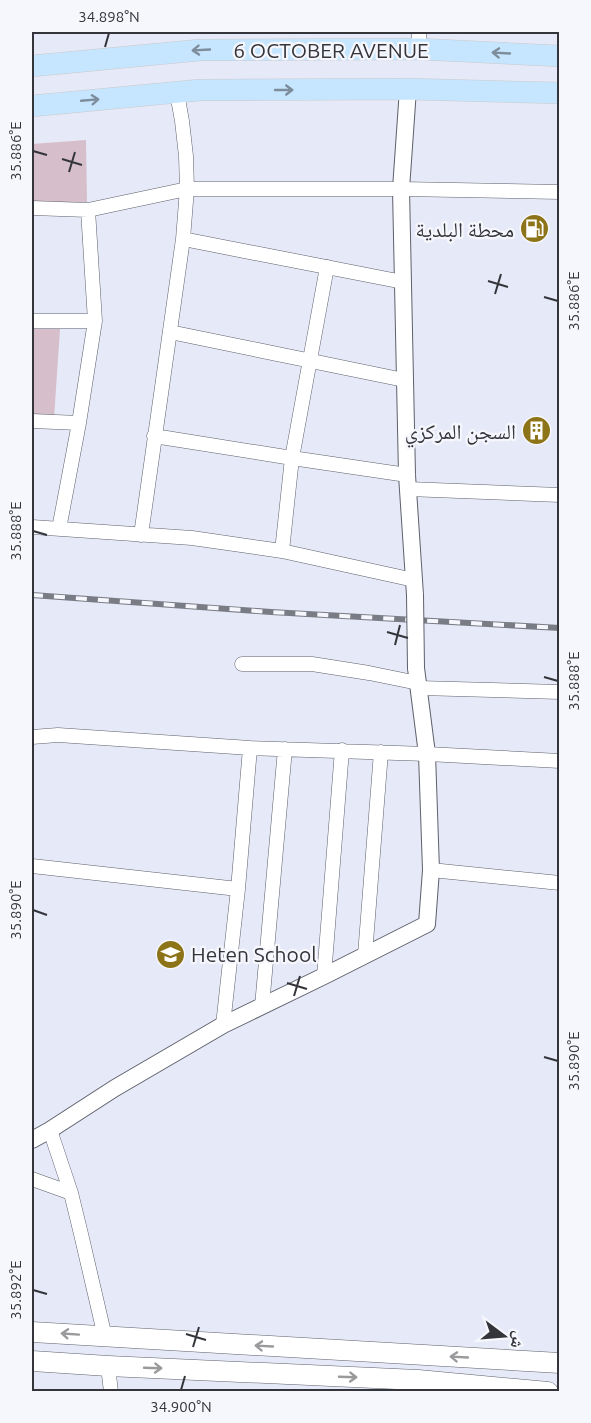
<svg xmlns="http://www.w3.org/2000/svg" width="591" height="1423" font-family="Ubuntu,'Noto Naskh Arabic',sans-serif">
<style>
.green{fill:#d6beca}
.lines{fill:none;stroke-linecap:round;stroke-linejoin:round}
.minor-casing{stroke:#5e606c;stroke-width:15}
.tertiary-casing{stroke:#5e606c;stroke-width:18}
.secondary-casing{stroke:#5e606c;stroke-width:21}
.primary-casing{stroke:#cacacc;stroke-width:22}
.minor{stroke:#fff;stroke-width:14}
.tertiary{stroke:#fff;stroke-width:16}
.secondary{stroke:#fff;stroke-width:20}
.primary{stroke:#c6e5fe;stroke-width:21}
.rail-casing{stroke:#7a7c85;stroke-width:6}
.rail{stroke:#f6f7fd;stroke-width:4;stroke-dasharray:11;stroke-linecap:butt}
.tertiary-bridge-casing{stroke:#5e606c;stroke-width:18;stroke-linecap:butt}
.tertiary-bridge{stroke:#fff;stroke-width:16}
.oneway{stroke:#7d8d9c}
.oneway2{stroke:#9a9a9d}
.ticks{fill:none;stroke:#34353b;stroke-width:2}
.labels{text-anchor:middle;dominant-baseline:central;stroke-width:4.5;stroke-linejoin:round;paint-order:stroke}
.street-label{font-size:21px;fill:#34353b;stroke:#f6f7fd}
.poi-label{font-size:21px;fill:#34353b;stroke:#f6f7fd;text-anchor:end}
.neatline{fill:none;stroke:#34353b;stroke-width:2}
.ticks-label{font-size:15px;text-anchor:middle;fill:#34353b}
</style>
<rect width="100%" height="100%" fill="#e6e9f7"/>
<!-- green -->
<path class="green" d="M86,140l1,62h-55v-58z
M32,329h28l-6,89 -22,-1z"/>
<g class="lines">
<defs>
<path id="minor" d="M419,49v-17
M32,208l56,2 99,-21h214l159,3
M183,239l220,43
M32,321h63
M170,332l234,48
M32,421l47,2
M154,436l138,22 115,17
M408,489l152,6
M32,527l160,11 90,13 132,29
M59,529l20,-106 16,-102 -7,-111
M141,535l42,-296 4,-50 -1,-33 -4,-35 -5,-28
M282,551l10,-93 35,-191
M242,664h70l57,9 49,10
M419,688l141,4
M32,737l26,-2 192,13 177,6 133,7
M32,866l206,23
M431,870l129,13
M365,955l16,-203
M324,976l18,-226
M262,1006l23,-257
M223,1025l15,-136 12,-141
M50,1130l21,63 10,41 24,103
M32,1179l39,14
M108,1366l3,26"/>
<path id="tertiary" d="M408,89l-7,100 6,286 8,120
M32,1140l18,-10 65,-42 108,-63 101,-49 103,-52 4,-54 -4,-116 -11,-86"/>
<path id="secondary" d="M32,1332l528,31
M32,1361l76,5 310,14 130,12"/>
<path id="primary" d="M32,66l168,-16 219,-1 141,7
M32,106l168,-16 208,-1 152,4"/>
</defs>
<!-- minor casing -->
<use href="#minor" class="minor-casing"/>
<!-- tertiary casing -->
<use href="#tertiary" class="tertiary-casing"/>
<!-- secondary casing -->
<use href="#secondary" class="secondary-casing"/>
<!-- primary casing -->
<use href="#primary" class="primary-casing"/>
<!-- minor -->
<use href="#minor" class="minor"/>
<!-- tertiary -->
<use href="#tertiary" class="tertiary"/>
<!-- secondary -->
<use href="#secondary" class="secondary"/>
<!-- primary -->
<use href="#primary" class="primary"/>
<defs>
<path id="rail" d="M32,595l239,17 289,16"/>
</defs>
<!-- rail casing -->
<use href="#rail" class="rail-casing"/>
<!-- rail -->
<use href="#rail" class="rail"/>
<defs>
<path id="tertiary-bridge" d="M415,595l1,73"/>
</defs>
<!-- tertiary-bridge casing -->
<use href="#tertiary-bridge" class="tertiary-bridge-casing"/>
<!-- tertiary-bridge -->
<use href="#tertiary-bridge" class="tertiary-bridge"/>
</g>
<!-- one-way arrows -->
<defs><path id="oneway-shaft" d="M-6 0H5M1.5-3L5.5 0L1.5 3" fill="none" stroke-width="1.6" stroke-linecap="round" stroke-linejoin="round" transform="scale(1.5)"/></defs>
<g class="oneway">
<use href="#oneway-shaft" transform="translate(201 50) rotate(177)"/>
<use href="#oneway-shaft" transform="translate(501 53) rotate(-177)"/>
<use href="#oneway-shaft" transform="translate(284 90)"/>
<use href="#oneway-shaft" transform="translate(90 100) rotate(-5)"/>
</g>
<g class="oneway2">
<use href="#oneway-shaft" transform="translate(70 1334) rotate(-176)"/>
<use href="#oneway-shaft" transform="translate(264 1346) rotate(-177)"/>
<use href="#oneway-shaft" transform="translate(459 1357) rotate(-177)"/>
<use href="#oneway-shaft" transform="translate(153 1368) rotate(2)"/>
<use href="#oneway-shaft" transform="translate(348 1377) rotate(2)"/>
</g>
<!-- ticks -->
<path class="ticks" d="M105,47l4,-14M33,151l14,4M62,159l20,6M69,172l6,-20M488,281l20,6M495,294l6,-20M544,297l14,4M33,531l14,4M387,632l21,6M395,645l5,-20M544,677l14,4M33,910l14,5M287,983l20,6M294,996l6,-20M544,1057l14,4M33,1290l14,4M186,1334l20,6M193,1347l6,-20M181,1390l4,-14"/>
<!-- icons -->
<defs>
<symbol id="fuel-disc" viewBox="-11 -11 22 22"><circle r="9.5" fill="#8e7418" stroke="#f6f7fd"/><path d="M-5.5-6h7V0h2V4h1.3V-2.5L3-4.5l.8-.8L6-3V5H2.5V1h-1V6h-7ZM-4.2-4.7v3.2H.2V-4.7Z" fill="#fff"/></symbol>
<symbol id="building-disc" viewBox="-11 -11 22 22"><circle r="9.5" fill="#8e7418" stroke="#f6f7fd"/><path d="M-4-6H4V6H1V3H-1V6H-4ZM-2.5-4.3h1.7v1.8h-1.7ZM.8-4.3h1.7v1.8H.8ZM-2.5-1h1.7V.8h-1.7ZM.8-1h1.7V.8H.8Z" fill="#fff"/></symbol>
<symbol id="school-disc" viewBox="-11 -11 22 22"><circle r="9.5" fill="#8e7418" stroke="#f6f7fd"/><path d="M0-5L7-2L0 1L-7-2ZM-4 1L0 2.5L4 1V4Q0 6-4 4Z" fill="#fff"/></symbol>
</defs>
<g fill-rule="evenodd">
<use href="#fuel-disc" x="518" y="212" width="33" height="33"/>
<use href="#building-disc" x="520" y="414" width="33" height="33"/>
<use href="#school-disc" x="154" y="938" width="33" height="33"/>
</g>
<g class="labels">
<!-- street labels -->
<g class="street-label">
<text x="331" y="50">6 OCTOBER AVENUE</text>
</g>
<!-- poi labels -->
<g class="poi-label">
<text x="514" y="229">محطة البلدية</text>
<text x="516" y="431">السجن المركزي</text>
<text x="191" y="954" text-anchor="start">Heten School</text>
</g>
</g>
<!-- border -->
<rect width="591" height="1423" fill="none" stroke="#f6f7fd" stroke-width="66"/>
<!-- north arrow -->
<g transform="translate(504 1336) rotate(106)" stroke="#f6f7fd" stroke-width="4.5" paint-order="stroke">
<path d="M0-4.5L10 22L0 15L-10 22Z" fill="#34353b"/>
<text y="-9" font-size="16" font-weight="bold" text-anchor="middle" fill="#34353b">ش</text>
</g>
<rect x="33" y="33" width="525" height="1357" class="neatline"/>
<g class="ticks-label">
<text x="109" y="22">34.898°N</text>
<text transform="translate(16 151) rotate(-90)" y="5">35.886°E</text>
<text transform="translate(574 301) rotate(-90)" y="5">35.886°E</text>
<text transform="translate(16 531) rotate(-90)" y="5">35.888°E</text>
<text transform="translate(574 681) rotate(-90)" y="5">35.888°E</text>
<text transform="translate(16 910) rotate(-90)" y="5">35.890°E</text>
<text transform="translate(574 1061) rotate(-90)" y="5">35.890°E</text>
<text transform="translate(16 1290) rotate(-90)" y="5">35.892°E</text>
<text x="181" y="1412">34.900°N</text>
</g>
</svg>
